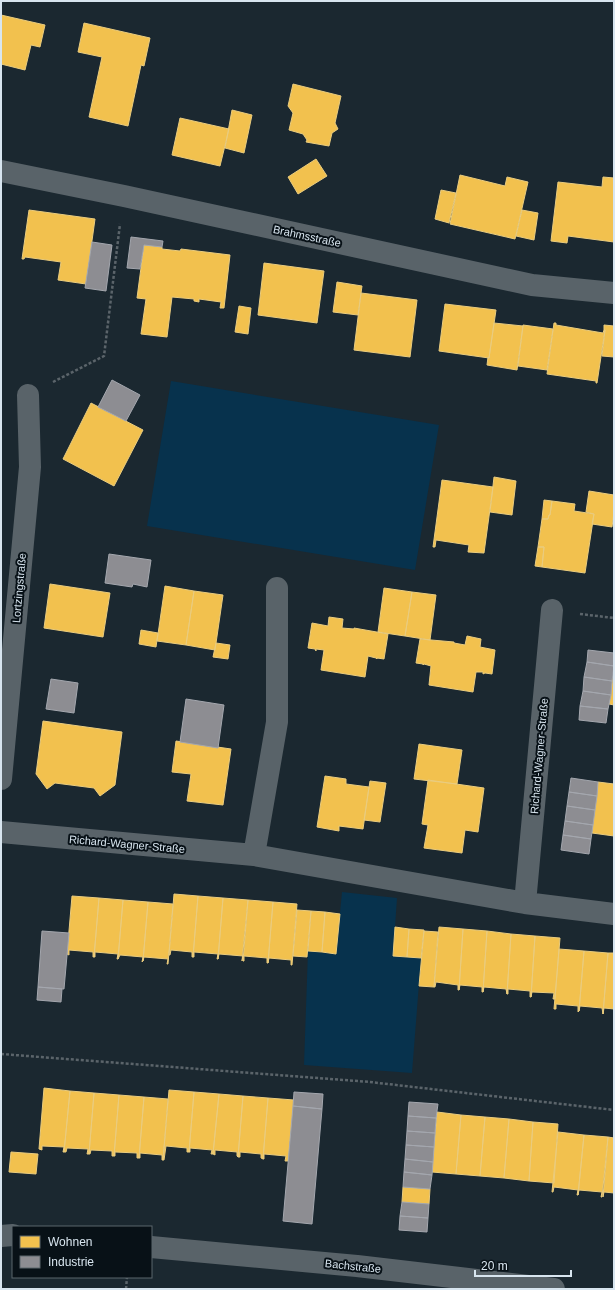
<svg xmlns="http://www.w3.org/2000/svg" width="615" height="1290" font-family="Arial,sans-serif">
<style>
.green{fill:#07324d}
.homes{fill:#f2c14e;stroke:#eacc7e}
.industry{fill:#8d8d92;stroke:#a4a7ae}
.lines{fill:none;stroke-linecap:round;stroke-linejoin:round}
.path{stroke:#5b646a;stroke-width:2.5;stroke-dasharray:3 2;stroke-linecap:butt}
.minor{stroke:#596369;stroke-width:22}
.labels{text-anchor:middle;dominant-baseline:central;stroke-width:4;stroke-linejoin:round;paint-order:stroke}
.street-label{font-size:11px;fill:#d8e5ef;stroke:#081117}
</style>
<rect width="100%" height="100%" fill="#1b2830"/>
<!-- green -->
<path class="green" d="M171,381l268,44 -24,145 -268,-44z
M342,892l55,6 -4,58 28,2 -9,115 -108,-8 4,-114 28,3z"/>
<!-- homes -->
<path class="homes" d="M1,15l44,10 -5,22 -9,-2 -6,25 -24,-6z
M84,23l66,15 -6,28 -3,-1 -13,61 -39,-9 13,-60 -24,-5z
M293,84l48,12 -6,27 3,6 -6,4 -3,13 -23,-4 1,-2 -4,-6 -14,-4 4,-17 -5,-7z
M232,110l20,5 -8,38 -19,-5z
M180,118l49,11 -9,37 -48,-11z
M316,159l11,17 -29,18 -10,-17z
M460,175l45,11 2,-9 21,5 -13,57 -65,-15z
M603,177l11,1v64l-46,-6 -1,7 -16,-2 7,-59 44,5z
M441,190l15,3 -7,30 -14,-4z
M29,210l66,9 -9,65 -28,-4 3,-18 -36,-5 -1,2h-2z
M522,210l16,3 -4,27 -18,-4z
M144,245l18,2v2l18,2 1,-2 49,6 -6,53h-4l1,-6 -22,-3v3l-5,-1v-2l-22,-2 -5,40 -26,-3 5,-35 -9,-1z
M264,263l60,8 -7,52 -59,-8z
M337,282l25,4 -4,29 -25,-3z
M361,293l56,7 -7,57 -56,-7z
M445,304l51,6 -7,48 -50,-7z
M239,306l12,2 -3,26 -13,-2z
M494,323l29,3 -6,44 -30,-5 1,-8 1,1z
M554,323h2v2l47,8 1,-3h1l-8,53h-1v-2l-49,-7z
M523,325l30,4 -6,41 -29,-4z
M604,325l10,1v31l-12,-1 3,-26h-1z
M91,403l52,27 -29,56 -51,-27z
M494,477l22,4 -4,34 -22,-3z
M442,480l51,7 -9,66 -16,-1 1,-7 -33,-5 -1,7h-2z
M589,491l25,4v17l-2,15 -20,-3 2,-10 -8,-2z
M544,500l8,1 -2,14h-1l-1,4h-6z
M552,501l23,3 -1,7 20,3 -9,59 -43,-6 2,-20h-6l4,-28h6l1,-4h1z
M538,547h6l-2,20 -7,-1z
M50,584l60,9 -7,44 -59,-9z
M165,586l29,5 -8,54 -29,-4z
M384,588l28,4 -7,44 -27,-4z
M194,591l29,4 -8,55 -29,-5z
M412,592l24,3 -6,45 -25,-4z
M329,617l14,2 -1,9 12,1v-1l34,6 -4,25 -7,-1v1l-1,-1 -8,-2 -3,21 -44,-7 3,-20 -8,-1v2l-1,-2 -7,-1 4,-25 16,3z
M141,630l17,3 -2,14 -17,-3z
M467,636l14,3 -1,8 15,3 -3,24 -7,-1 -2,1v-2h-7l-3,20 -44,-7 2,-19 -7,-2 -1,1v-1l-7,-1 4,-24 34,3v1l11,2z
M216,643l14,2 -2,14 -15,-2z
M614,670v35l-5,-1z
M43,721l79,11 -7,53 -15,11 -6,-8 -39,-5 -8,6 -11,-15z
M176,741l55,8 -8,56 -36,-4 4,-27 -19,-2z
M419,744l43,6 -5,34 -43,-5z
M325,776l21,3v5l23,3 -6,42 -24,-3v5l-22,-4z
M428,780l56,8 -6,44 -13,-2 -3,23 -38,-5 4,-23 -6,-1z
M370,781l16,2 -6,39 -16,-2z
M598,782l16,2v52l-22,-3z
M174,894l24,2 -5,61h-1v-5l-21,-2 -1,5h-1z
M72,896l27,2 -5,59h-1v-5l-24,-2v5l-2,-1z
M198,896l25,2 -5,61h-1l1,-5 -24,-2v5h-1z
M99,898l24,2 -5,59h-1l1,-5 -23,-2v5h-1z
M223,898l25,2 -6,61 1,-5 -24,-2 -1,5z
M123,900l25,2 -5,59 -1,1 1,-5 -23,-2 -2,4z
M248,900l25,2 -5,61h-1v-5l-23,-2v5h-1z
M148,902l25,2 -5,60h-1l1,-5 -24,-2 -1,4z
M273,902l24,2 -5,61h-1v-5l-22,-2 -1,5z
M297,910l14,1 -4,46 -14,-1z
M311,911l14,1 -3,40 -14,-1z
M325,912l15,2 -4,40 -14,-2z
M395,927l14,2 -2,28 -14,-1z
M439,927l24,2 -4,61h-1v-5l-22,-3 -1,5h-1z
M409,929l15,1 -3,28 -14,-1z
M463,929l24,2 -4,61h-1v-5l-22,-2 -1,5z
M424,931l14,1 -4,55 -15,-1z
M487,931l24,3 -4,60 -1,-5 -22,-2 -1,5z
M511,934l24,2 -4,61h-1v-6l-22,-2v5h-1z
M535,936l25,2 -5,61h-2l1,-6 -22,-1 -1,5z
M559,949l25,2 -5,60 -1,1v-6l-22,-2v5h-2z
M584,951l24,2 -5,61 -1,-6 -22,-2 -1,5z
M608,953h6v56l-10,-1 -1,6z
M44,1088l26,3 -6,61h-1l1,-5 -22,-1v4l-3,-1z
M169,1090l25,2 -5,60h-2v-4l-21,-2 -2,14h-1z
M70,1091l24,2 -5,61h-2l1,-5 -21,-1 -1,4h-2z
M194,1092l25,2 -6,60h-2l1,-4 -22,-2v4h-1z
M94,1093l25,2 -5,61h-2v-5l-21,-1 -1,4h-1z
M219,1094l24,2 -5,61 -1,-1v-4l-22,-2v5l-2,-1z
M119,1095l25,2 -5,61h-2v-5l-22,-1v4h-1z
M243,1096l25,2 -5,61 -2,-1v-4l-21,-2v5h-2z
M144,1097l24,2 -5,61h-1v-5l-22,-2v5h-1z
M268,1098l26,2 -6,61h-3l1,-5 -22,-2v5h-1z
M437,1112l24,3 -5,59 -24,-2z
M461,1115l24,2 -5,59 -24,-2z
M485,1117l24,2 -5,59 -24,-2z
M509,1119l24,3 -4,59 -25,-3z
M533,1122l25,2 -4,59 -25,-2z
M558,1132l26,3 -6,60h-1l1,-5 -24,-3 -1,5h-1z
M584,1135l24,2 -6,60h-1l1,-5 -23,-2 -1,5z
M608,1137l6,1v55l-10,-1 -1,5z
M11,1152l27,2 -2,20 -27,-2z
M403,1187l27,2 -1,15 -27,-2z"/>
<!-- industry -->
<path class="industry" d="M131,237l32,4 -1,6 -18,-2 -4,24 -13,-1z
M92,242l20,3 -6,46 -21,-3z
M112,380l28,15 -14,26 -28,-14z
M109,554l42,6 -4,27 -14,-3 -1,3 -27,-4z
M588,650l26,3v13l-27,-4z
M587,662l27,4 -2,15 -28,-4z
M584,677l28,4 -1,14 -28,-4z
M51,679l27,4 -4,30 -28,-4z
M583,691l28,4 -3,14 -28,-3z
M186,699l38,6 -6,43 -38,-6z
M580,706l28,3 -2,14 -27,-3z
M571,778l27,4 -1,14 -28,-4z
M569,792l28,4 -2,14 -28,-4z
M567,806l28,4 -2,15 -28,-4z
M565,821l28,4 -2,14 -28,-4z
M563,835l28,4 -2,15 -28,-4z
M42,931l27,2 -5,56 -26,-2z
M38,987l24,2 -1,13 -24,-2z
M294,1092l29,2 -1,15 -29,-3z
M409,1102l29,2 -2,14 -28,-2z
M293,1106l29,3 -10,115 -29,-3z
M408,1116l28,2 -1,15 -28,-2z
M407,1131l28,2 -1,14 -28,-2z
M406,1145l28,2 -1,15 -28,-3z
M405,1159l28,3 -1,13 -28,-3z
M404,1172l28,3 -2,14 -27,-2z
M402,1202l27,2 -1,14 -28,-2z
M400,1216l28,2 -1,14 -28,-2z"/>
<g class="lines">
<!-- path -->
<path class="path" d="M53,382l51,-26 16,-132
M580,614l34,4
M1,1054l369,28 244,28
M126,1289l1,-12"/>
<!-- minor -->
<path class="minor" d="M1,171l123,25 408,89 82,8
M1,779l29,-312 -2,-72
M1,832l253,23 271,48 89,11
M254,855l23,-133v-134
M525,903l27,-293
M1,1236l12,-1
M151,1247l206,19 197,23"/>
</g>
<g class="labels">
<!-- street labels -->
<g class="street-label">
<text transform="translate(307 236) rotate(12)">Brahmsstraße</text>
<text transform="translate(19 588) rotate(-85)">Lortzingstraße</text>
<text transform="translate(539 756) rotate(-85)">Richard-Wagner-Straße</text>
<text transform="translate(127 844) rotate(5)">Richard-Wagner-Straße</text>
<text transform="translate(353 1266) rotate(6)">Bachstraße</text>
</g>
</g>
<!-- border -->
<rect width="615" height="1290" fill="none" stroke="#d8e5ef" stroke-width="4"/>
<!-- legend -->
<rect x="12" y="1226" width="140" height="52" fill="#081117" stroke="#5b666d"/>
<rect x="20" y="1236" width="20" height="12" fill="#f2c14e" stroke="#5b666d"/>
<text x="48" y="1246" font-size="12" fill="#d8e5ef">Wohnen</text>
<rect x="20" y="1256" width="20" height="12" fill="#8d8d92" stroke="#5b666d"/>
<text x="48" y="1266" font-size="12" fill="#d8e5ef">Industrie</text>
<!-- scale -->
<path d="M475 1270v6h96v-6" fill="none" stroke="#d8e5ef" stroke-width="2"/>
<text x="481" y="1270" font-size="12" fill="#d8e5ef" stroke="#081117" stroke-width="3" paint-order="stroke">20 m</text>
</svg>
